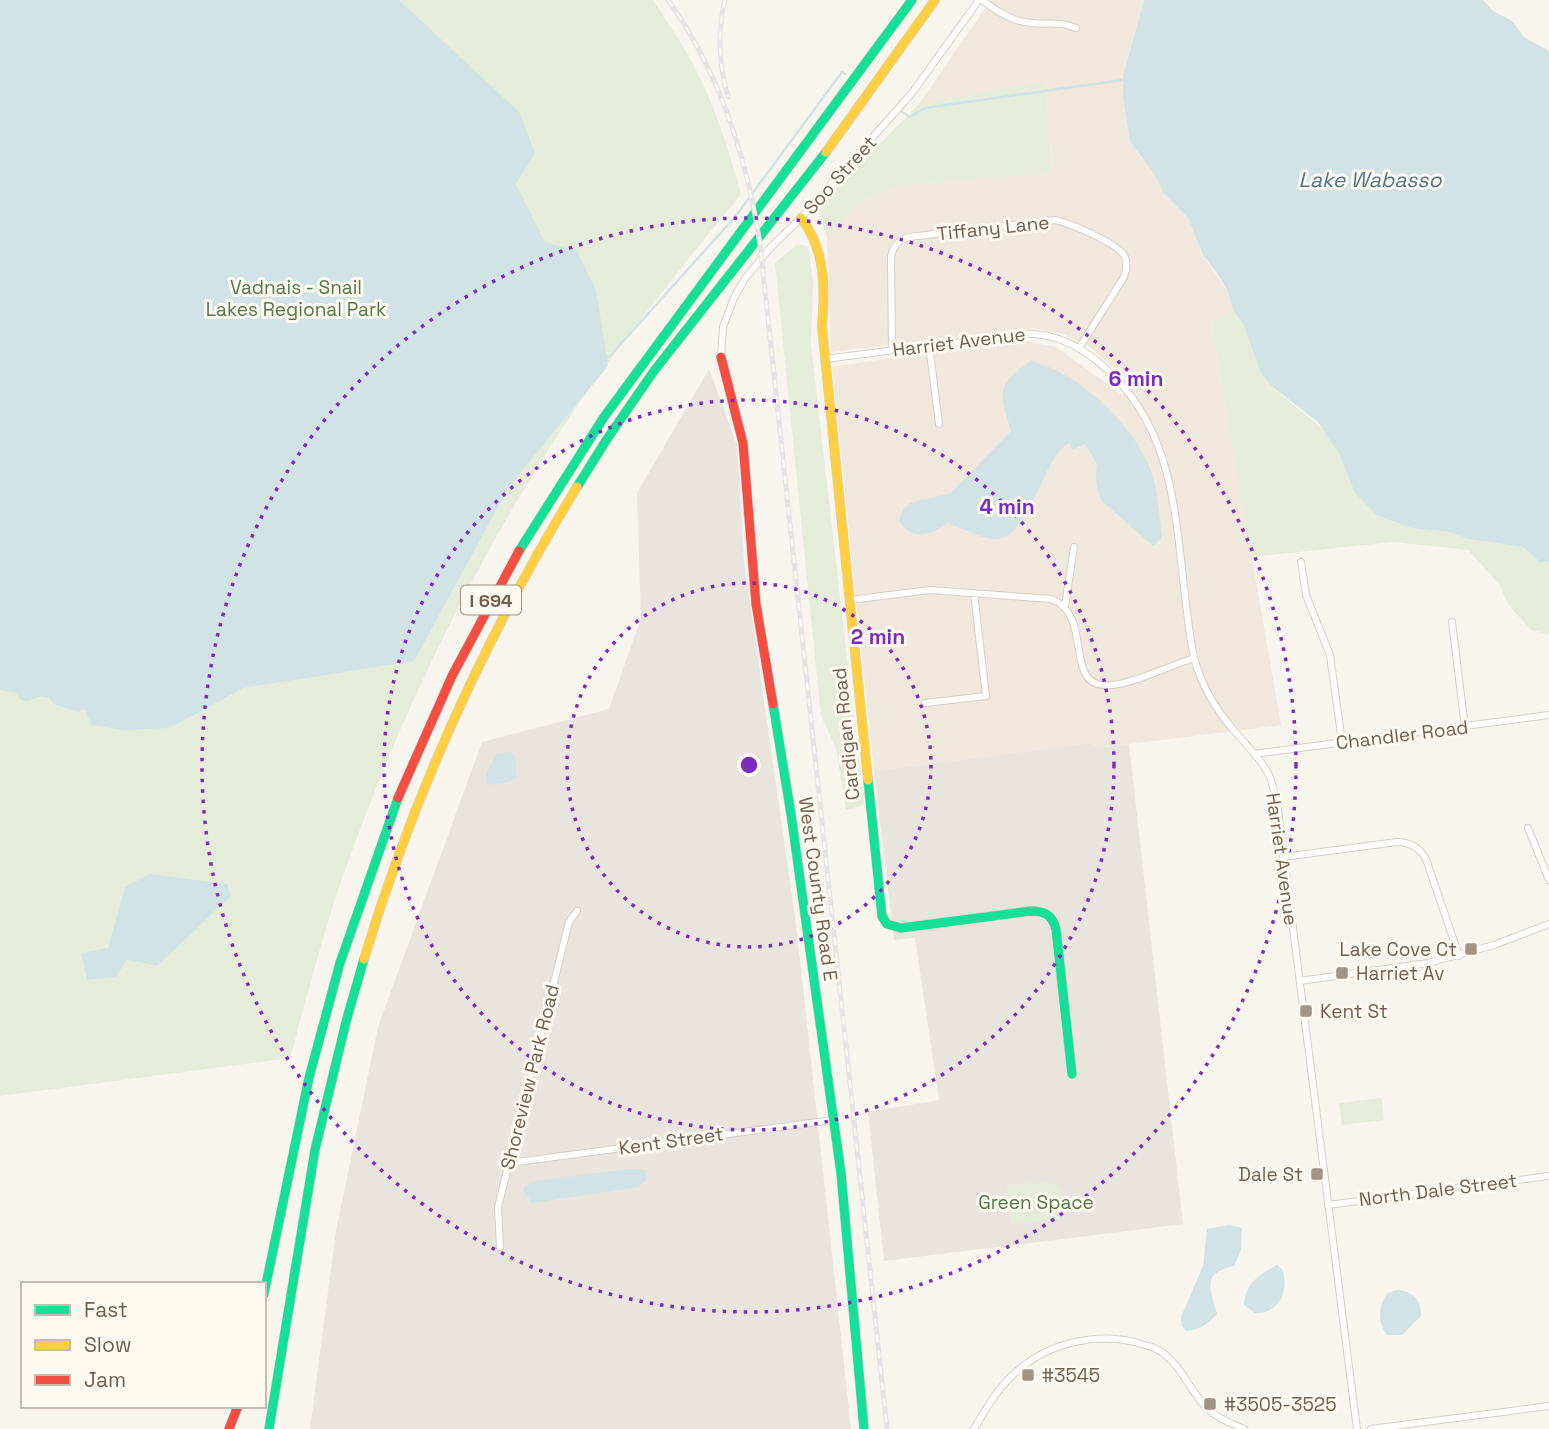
<svg xmlns="http://www.w3.org/2000/svg" width="1549" height="1429" font-family="'Space Grotesk',sans-serif">
<style>
.residential{fill:#f0e7dd}
.industrial{fill:#eae4df}
.green{fill:#e5edda}
.water{fill:#d2e3e6}
.lines{fill:none;stroke-linecap:round;stroke-linejoin:round}
.stream{stroke:#d2e3e6;stroke-width:2.5}
.street-casing{stroke:#d5d0c9;stroke-width:8}
.fast-casing{stroke:#d5d0c9;stroke-width:10}
.slow-casing{stroke:#d5d0c9;stroke-width:10}
.jam-casing{stroke:#d5d0c9;stroke-width:10}
.street{stroke:#fefdfc;stroke-width:6}
.fast{stroke:#16e098;stroke-width:9}
.slow{stroke:#ffcf43;stroke-width:9}
.jam{stroke:#f24e42;stroke-width:9}
.rail-casing{stroke:#e5e3e6;stroke-width:5}
.rail{stroke:#fdf9f1;stroke-width:2.5;stroke-dasharray:8;stroke-linecap:butt}
.ring{fill:none;stroke:#7b2cbf;stroke-width:3.5;stroke-dasharray:3.5 7}
.poi-dot{fill:#a29387;stroke:#fdf9f1;stroke-width:2.5}
.labels{text-anchor:middle;dominant-baseline:central;stroke-width:6;stroke-linejoin:round;paint-order:stroke}
.shield{fill:#fdf9f1;stroke:#9c8d80;stroke-width:2}
.shield-label{font-size:18px;font-weight:bold;fill:#735f50}
.street-label{font-size:19px;fill:#735f50;stroke:#fdf9f1}
.park-label{font-size:19px;fill:#54784a;stroke:#fdf9f1}
.poi-label{font-size:19px;fill:#735f50;stroke:#fdf9f1;text-anchor:start}
.water-label{font-size:21px;font-style:italic;fill:#4c7884;stroke:#fdf9f1}
.centre{fill:#7b2cbf;stroke:#fdf9f1;stroke-width:3.5}
.ring-label{font-size:21px;text-anchor:middle;font-weight:bold;fill:#7b2cbf;stroke:#fdf9f1;stroke-width:6;stroke-linejoin:round;paint-order:stroke}
</style>
<rect width="100%" height="100%" fill="#f8f4ee"/>
<!-- residential -->
<path class="residential" d="M991,0h153l-19,68 -2,18 14,66 17,22 9,18 25,26 15,37 25,37 5,18 -22,13 70,402 -183,23 -7,-5 -217,28 -42,-404 184,-28 40,8 66,48 11,-10 -43,-38 -27,-13 -29,-6 -203,24 -4,-116 32,-33 37,-17 156,-15 -6,-89 -127,22z"/>
<!-- industrial -->
<path class="industrial" d="M709,369l28,76 7,115 53,372 54,497h-541l26,-198 42,-204 104,-285 127,-33 32,-91 -4,-125z
M1091,743l7,5 31,-4 54,480 -299,37 -16,-149 71,-12 -24,-162 -21,2 -20,-169z"/>
<!-- green -->
<path class="green" d="M0,0h653c14,22 29,43 41,66 21,40 35,84 47,128 -68,84 -137,167 -194,258 -84,133 -152,276 -204,424 -21,60 -36,121 -53,182l-290,38z
M1046,81l6,91 -156,14 -37,17 -32,33 -10,-28 102,-104z
M797,244l11,2 5,37 -2,62 53,460 -18,5 -10,-62 -15,-32 -46,-453z
M1233,310l11,15 26,60 54,45 15,24 16,39 21,22 35,13 39,4 18,7 55,8 18,16 8,-2v74l-19,-6 -22,-25 -9,-20 -31,-34 -74,-8 -143,15 -40,-235z
M1382,1098l2,22 -42,5 -3,-22z
M1047,1181c18,2 16,18 17,33l-2,4 -51,6 -5,-38z"/>
<!-- water -->
<path class="water" d="M0,0h399l120,112 16,41 -19,31 29,58 32,9 19,39 12,76 -98,119 -96,176 -171,27 -73,40 -48,2 -30,-5 -8,-16 -5,3 -26,-8 -3,-6 -8,-2 -14,5 -7,-1 -5,-7 -16,-3z
M1144,0h339l10,11 19,10 12,16 25,14v510l-8,2 -18,-16 -55,-8 -18,-7 -39,-4 -35,-13 -21,-22 -16,-39 -21,-32 -48,-37 -10,-14 -16,-46 -11,-15 -5,-18 -11,-19 -14,-18 -15,-37 -25,-26 -9,-18 -24,-33 -7,-45v-20z
M1031,361c48,12 100,61 119,107 8,18 9,49 12,70l-9,8 -51,-45c-6,-12 -7,-23 -5,-37l-12,-20 -13,6 -2,-7c-28,10 -37,96 -76,96 -12,0 -34,-12 -47,-16 -17,13 -35,18 -48,-2l4,-12 7,-6 41,-10 60,-62c-11,-37 -17,-46 20,-70z
M511,752l3,3 3,22 -8,5 -22,3 -1,-11 11,-21z
M150,874l77,10 4,12 -74,70 -30,-7 -11,18 -29,3 -6,-27 27,-5 17,-61z
M630,1169h14l3,10 -8,8 -107,16 -9,-13 1,-4 11,-5z
M1229,1225l13,3 -1,22 -7,16c-33,8 -24,21 -17,48 -9,10 -17,16 -31,17l-4,-5 -1,-9 22,-51 4,-37z
M1277,1265l5,4c8,20 -3,46 -27,44l-11,-8c1,-21 16,-31 33,-40z
M1397,1290c16,1 24,10 24,26l-19,19h-15c-10,-13 -9,-29 1,-42z"/>
<g class="lines">
<!-- stream -->
<path class="stream" d="M902,112l8,5 15,-9 198,-28
M603,358l7,-2 125,-139 107,-145 3,2"/>
<defs>
<path id="street" d="M982,0c15,11 30,22 50,23 18,2 26,-2 44,5
M929,345l10,79
M892,350l-1,-93c2,-11 7,-17 18,-20l146,-17c15,3 61,23 69,35 4,7 3,14 0,22l-45,71
M721,357l2,-30 11,-29 10,-18 27,-33 30,-29 111,-125 67,-93
M825,359l195,-25c32,-2 57,10 82,31 73,63 73,151 84,239 3,21 4,43 11,63 7,23 19,42 34,60 12,15 28,29 37,46 5,9 6,20 9,30l80,626
M1301,562l5,33 24,60 12,87
M850,600l80,-10 121,9c45,16 9,92 61,86 22,-2 60,-20 82,-27
M1065,606l9,-59
M1452,622l13,105
M925,703l61,-7 -12,-103
M1254,754l295,-39
M1528,828l21,52
M1283,857l114,-15c13,0 22,5 29,17l33,97
M1300,981l128,-18 66,-18 55,-21
M509,1163l324,-43
M1328,1205l221,-29
M500,1247l-2,-40 71,-285 8,-11
M974,1429c12,-20 23,-40 41,-56 31,-29 79,-41 120,-31 8,3 18,4 25,9 20,13 28,36 44,54 10,12 26,18 40,24
M1371,1429l178,-23"/>
<path id="fast" d="M577,487l30,-48 47,-68 172,-219
M519,551l85,-134 308,-417
M773,704l18,110 50,359 23,256
M868,780l14,136 5,8 14,4 130,-17c14,0 21,4 25,18l16,145
M264,1294l45,-216 31,-115 58,-165
M269,1429l46,-279 31,-128 18,-63"/>
<path id="slow" d="M826,152l109,-152
M801,218c25,32 24,70 21,109l46,453
M364,959c50,-165 123,-325 213,-472"/>
<path id="jam" d="M721,357l22,86 13,161 17,100
M398,798l54,-122 67,-125
M229,1429l9,-23"/>
</defs>
<!-- street casing -->
<use href="#street" class="street-casing"/>
<!-- fast casing -->
<use href="#fast" class="fast-casing"/>
<!-- slow casing -->
<use href="#slow" class="slow-casing"/>
<!-- jam casing -->
<use href="#jam" class="jam-casing"/>
<!-- street -->
<use href="#street" class="street"/>
<!-- fast -->
<use href="#fast" class="fast"/>
<!-- slow -->
<use href="#slow" class="slow"/>
<!-- jam -->
<use href="#jam" class="jam"/>
<defs>
<path id="rail" d="M668,0c51,71 79,159 92,244l127,1185
M725,0c-8,32 -6,65 3,97"/>
</defs>
<!-- rail casing -->
<use href="#rail" class="rail-casing"/>
<!-- rail -->
<use href="#rail" class="rail"/>
</g>
<!-- distance rings -->
<g class="ring">
<circle cx="749" cy="765" r="182"/>
<circle cx="749" cy="765" r="365"/>
<circle cx="749" cy="765" r="547"/>
</g>
<!-- markers -->
<g class="poi-dot">
<rect x="1464" y="942" width="14" height="14" rx="3.5"/>
<rect x="1335" y="966" width="14" height="14" rx="3.5"/>
<rect x="1299" y="1004" width="14" height="14" rx="3.5"/>
<rect x="1310" y="1167" width="14" height="14" rx="3.5"/>
<rect x="1021" y="1368" width="14" height="14" rx="3.5"/>
<rect x="1203" y="1397" width="14" height="14" rx="3.5"/>
</g>
<g class="labels">
<!-- shield labels -->
<rect class="shield" x="461" y="585.5" width="60" height="29" rx="5"/>
<g class="shield-label">
<text x="491" y="600">I 694</text>
</g>
<!-- street labels -->
<g class="street-label">
<text transform="translate(840 175) rotate(-48)">Soo Street</text>
<text transform="translate(993 228) rotate(-6)">Tiffany Lane</text>
<text transform="translate(959 342) rotate(-7)">Harriet Avenue</text>
<text transform="translate(846 734) rotate(-96)">Cardigan Road</text>
<text transform="translate(1402 735) rotate(-7)">Chandler Road</text>
<text transform="translate(1282 859) rotate(82)">Harriet Avenue</text>
<text transform="translate(818 889) rotate(82)">West County Road E</text>
<text transform="translate(530 1077) rotate(-76)">Shoreview Park Road</text>
<text transform="translate(671 1141) rotate(-8)">Kent Street</text>
<text transform="translate(1438 1190) rotate(-7)">North Dale Street</text>
</g>
<!-- park labels -->
<g class="park-label">
<text x="296" y="287">Vadnais - Snail<tspan x="296" dy="22">Lakes Regional Park</tspan></text>
<text x="1036" y="1202">Green Space</text>
</g>
<!-- poi labels -->
<g class="poi-label">
<text x="1457" y="949" text-anchor="end">Lake Cove Ct</text>
<text x="1356" y="973">Harriet Av</text>
<text x="1320" y="1011">Kent St</text>
<text x="1303" y="1174" text-anchor="end">Dale St</text>
<text x="1042" y="1375">#3545</text>
<text x="1224" y="1404">#3505-3525</text>
</g>
<!-- water labels -->
<g class="water-label">
<text x="1370" y="179">Lake Wabasso</text>
</g>
</g>
<circle cx="749" cy="765" r="10" class="centre"/>
<g class="ring-label">
<text x="1136" y="386">6 min</text>
<text x="1007" y="514">4 min</text>
<text x="878" y="644">2 min</text>
</g>
<!-- legend -->
<rect x="21" y="1282" width="245" height="126" fill="#fdf9f1" stroke="#c6bbb1" stroke-width="2"/>
<rect x="35" y="1305" width="35" height="10" fill="#16e098" stroke="#c6bbb1" stroke-width="2"/>
<text x="84" y="1317" font-size="21" fill="#735f50">Fast</text>
<rect x="35" y="1340" width="35" height="10" fill="#ffcf43" stroke="#c6bbb1" stroke-width="2"/>
<text x="84" y="1352" font-size="21" fill="#735f50">Slow</text>
<rect x="35" y="1375" width="35" height="10" fill="#f24e42" stroke="#c6bbb1" stroke-width="2"/>
<text x="84" y="1387" font-size="21" fill="#735f50">Jam</text>
</svg>
